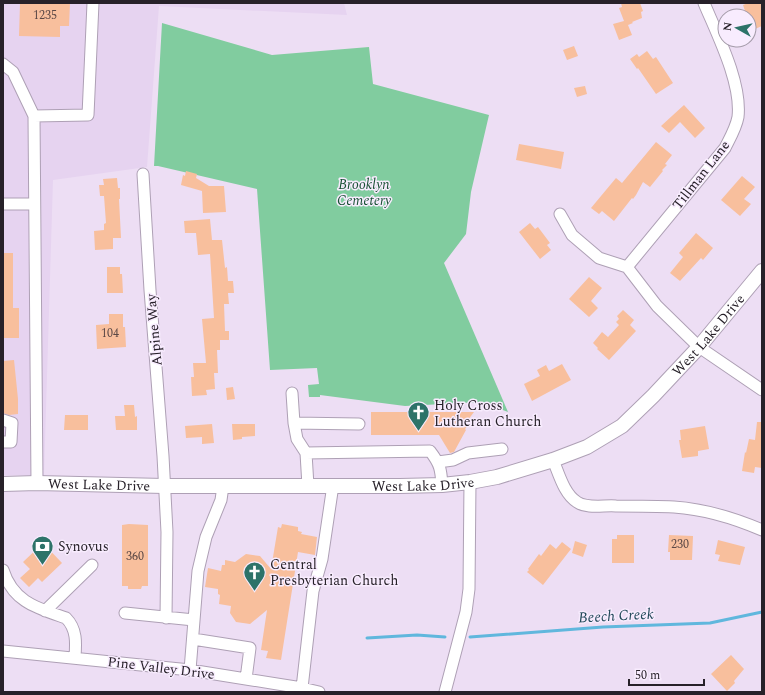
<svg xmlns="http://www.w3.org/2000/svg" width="765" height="695" font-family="Spectral,serif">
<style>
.built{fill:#e6d3f0}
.green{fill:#81cc9f}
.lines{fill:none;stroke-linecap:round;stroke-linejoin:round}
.stream{stroke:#60b7dd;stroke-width:3}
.building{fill:#f8bf9d}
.minor-casing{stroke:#aea0b5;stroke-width:13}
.major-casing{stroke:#aea0b5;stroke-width:16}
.minor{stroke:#fff;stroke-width:11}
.major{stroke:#fff;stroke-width:14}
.labels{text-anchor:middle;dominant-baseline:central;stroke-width:3;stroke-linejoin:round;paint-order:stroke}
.number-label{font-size:12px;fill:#5b4846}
.street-label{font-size:14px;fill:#272129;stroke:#f8ecfe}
.park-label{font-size:14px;font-style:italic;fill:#175033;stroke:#f8ecfe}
.poi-label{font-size:14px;fill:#272129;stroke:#f8ecfe;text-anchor:start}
.water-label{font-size:15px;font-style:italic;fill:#214859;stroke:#f8ecfe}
</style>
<rect width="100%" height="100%" fill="#eddef4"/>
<!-- built -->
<path class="built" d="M3,3h341l3,12 -188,-9 -12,161 -94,13 -9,295h-41z"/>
<!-- green -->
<path class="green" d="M162,23l110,32 97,-8 4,37 116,31 -18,77 -5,42 -22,29 64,149 -26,-10 -77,4 -85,-11v2h-11l-1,-12 11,-1 -2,-16 -47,2 -13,-181 -99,-23h-4z"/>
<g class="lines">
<!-- stream -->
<path class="stream" d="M470,637l133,-10 107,-4 52,-11
M367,638l50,-3 28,2"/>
</g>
<!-- building -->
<path class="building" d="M20,3h50l-1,23h-9v11l-41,-1z
M621,3h19l3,8 -2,1 1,6 -10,4 1,1 -5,2 4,10 -13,5 -6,-16 11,-3 -5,-13 3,-1z
M748,3h14v23l-7,3 -6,-16 -3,1 -3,-9z
M574,46l4,10 -11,4 -4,-10z
M647,51l6,8 3,-2 17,26 -17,11 -18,-26 -1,1 -7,-10 7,-5 2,3z
M585,86l2,8 -10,3 -3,-9z
M684,105l21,23 -10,10 -15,-16 -11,11 -8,-7z
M656,142l16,13 -7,9 2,1 -5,5 1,1 -13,16 -7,-5 -7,13 -3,4 -1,-1 -18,23 -12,-10 -3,3 -8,-6 25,-30 6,5z
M519,144l45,8 -3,17 -45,-9z
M186,171l11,3 -1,4 13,8h15l2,26 -23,1 -1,-22 -21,-6 2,-10 2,1z
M742,176l13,11 -11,12 7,5 -11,12 -19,-16z
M117,178l1,10h2v11h-1l2,39h-8v11l-18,1 -1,-19 10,-1v-6l2,-1 -2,-27h-4l-1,-11h5l-1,-6z
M210,219l2,21h10l3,28 2,-1 1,14h5l1,12h-6l1,11h-5l1,27h4v9h-9v10h-3l1,23h-4l1,16 -9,1 1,5 -15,1 -1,-19h3l-1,-14h13l-4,-44 12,-1 -4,-64 -12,1 -2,-22h-11l-1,-12z
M530,223l5,6 3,-2 12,16 -3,2 4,5 -11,9 -21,-27z
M696,233l17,15 -10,12 -2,-2 -21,23 -10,-8 13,-16 -4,-4z
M3,253h10v55h6v30h-16z
M107,267h13v7h2l1,19h-16z
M589,277l13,11 -11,13 7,7 -9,9 -20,-18z
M623,310l11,10 -4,5 6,6 -27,29 -12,-11 1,-1 -5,-5 9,-11 6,5 11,-12 -3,-3 3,-3 -2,-3z
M109,314h14v13h2l1,20 -29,2 -1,-24 13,-1z
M14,360l4,39v15l-9,1 -6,-2v-52z
M562,364l9,16 -39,21 -8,-17 16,-8 -3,-6 9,-5 3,6z
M233,387l2,12 -8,1 -1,-12z
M124,405h10l1,12 2,-1v14h-21l-1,-14h10z
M371,412h103l-6,8 2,3 -5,6 1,1 -12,22 -4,1 -11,-18h-68z
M65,415h23v15h-24z
M757,422h5v46l-7,-1 -1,6 -12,-2 3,-19 1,1 3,-14 6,1z
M212,424l2,19 -12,1v-7l-16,1 -1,-12z
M232,424h23v12l-13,1v2l-9,1z
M705,426l4,23 -11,2v5l-16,2 -3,-18h2l-1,-10z
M129,524l19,1v61h-6l-1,3h-13v-3h-6v-61z
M282,524l16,3v4l4,1 -1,2 16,3 -2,18 -17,-3 -17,108 -15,-2 2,-7 -7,-1 6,-40 -17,14 -14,-2 -6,-9 1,-7 -12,-2 1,-9 -2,-1v-5l-13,-2 3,-19 13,3 1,-6h3v-5l10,2 11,-8 14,2 11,13 7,-42 3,1z
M617,535h17v28h-22v-24h5z
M669,535l24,1 -1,24h-22v-8h-2z
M718,540l27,7 -5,18 -22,-4 2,-6 -5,-1z
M575,541l12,4 -4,12 -11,-4z
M562,542l9,7 -28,36 -16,-13 2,-2 -1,-1 11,-15 2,2 9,-12 6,5z
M43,543l19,20 -20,19 -4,-4 -9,9 -9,-9 10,-9 -7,-7z
M731,655l13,14 -10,12 1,2 -8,8 -16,-17z"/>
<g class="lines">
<defs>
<path id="minor" d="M3,64l10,8 21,44 3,367
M34,116l54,-1 5,-112
M143,174l7,116 13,166 4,76 -1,86
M3,204h31
M560,214l12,21 27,23 28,9 30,39 42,41 63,43
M627,267l98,-119c5,-10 11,-20 13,-31 4,-34 -21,-83 -34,-114
M292,393l2,30 3,16 9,14
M3,420l9,3 -1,19h-8
M294,423l65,1
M553,460c6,14 11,34 24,42 10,7 27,3 39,4 19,0 39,0 58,1 30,2 60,11 88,23
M438,462l15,-2 15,-7 34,-4
M308,486l-2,-33 124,-2c10,13 11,18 12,34
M3,570c10,32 34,38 63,48 11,11 10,25 9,39
M45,611l47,-46
M125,613l69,7
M193,639l57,9 -4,31
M3,651l187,19 112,18 17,4
M190,670l8,-99 8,-34 15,-37 2,-14
M302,688l11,-97 9,-32 11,-74
M445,692l21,-80 3,-23 1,-107"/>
<g id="major">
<path id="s1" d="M3,484l34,-1 127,3h236l42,-1 28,-3 27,-5 56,-17 34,-13 35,-21 31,-30 46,-49 63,-76"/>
</g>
</defs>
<!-- minor casing -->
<use href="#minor" class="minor-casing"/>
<!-- major casing -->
<use href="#major" class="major-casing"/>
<!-- minor -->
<use href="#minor" class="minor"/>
<!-- major -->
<use href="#major" class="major"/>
</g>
<!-- icons -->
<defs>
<symbol id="church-pin" viewBox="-11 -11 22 30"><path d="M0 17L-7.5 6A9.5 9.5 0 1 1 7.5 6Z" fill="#2d7369" stroke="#f8ecfe"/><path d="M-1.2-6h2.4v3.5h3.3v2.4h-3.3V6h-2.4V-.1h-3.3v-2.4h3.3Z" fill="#fff"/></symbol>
<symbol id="bank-pin" viewBox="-11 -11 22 30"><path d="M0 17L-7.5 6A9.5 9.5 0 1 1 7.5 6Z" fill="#2d7369" stroke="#f8ecfe"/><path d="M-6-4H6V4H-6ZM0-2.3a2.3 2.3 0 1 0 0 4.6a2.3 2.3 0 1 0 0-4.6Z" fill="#fff"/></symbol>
</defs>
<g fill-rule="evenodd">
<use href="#church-pin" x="406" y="400" width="25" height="34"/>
<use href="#bank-pin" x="30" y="534" width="25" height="34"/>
<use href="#church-pin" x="242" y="560" width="25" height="34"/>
</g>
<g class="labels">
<!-- number labels -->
<g class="number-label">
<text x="45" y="15">1235</text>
<text x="110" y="333">104</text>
<text x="680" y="544">230</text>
<text x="135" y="556">360</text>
</g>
<!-- street labels -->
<g class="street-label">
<text transform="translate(701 175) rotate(-52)">Tillman Lane</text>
<text transform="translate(154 330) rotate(-95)">Alpine Way</text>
<text stroke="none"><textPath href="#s1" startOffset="756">West Lake Drive</textPath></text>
<text stroke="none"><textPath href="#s1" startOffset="420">West Lake Drive</textPath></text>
<text stroke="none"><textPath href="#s1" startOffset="96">West Lake Drive</textPath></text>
<text transform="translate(161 668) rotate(7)">Pine Valley Drive</text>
</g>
<!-- park labels -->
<g class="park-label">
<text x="364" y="184">Brooklyn<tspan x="364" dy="16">Cemetery</tspan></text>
</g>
<!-- poi labels -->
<g class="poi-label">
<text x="434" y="405">Holy Cross<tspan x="434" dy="16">Lutheran Church</tspan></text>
<text x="58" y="546">Synovus</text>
<text x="270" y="564">Central<tspan x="270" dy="16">Presbyterian Church</tspan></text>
</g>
<!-- water labels -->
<g class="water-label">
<text transform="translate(616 616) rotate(-3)">Beech Creek</text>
</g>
</g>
<!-- border -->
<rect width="765" height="695" fill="none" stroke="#272129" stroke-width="8"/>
<!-- north arrow -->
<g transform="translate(737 28) rotate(278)"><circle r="19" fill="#f8ecfe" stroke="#a49ba9"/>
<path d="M0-3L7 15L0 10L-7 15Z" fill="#2d7369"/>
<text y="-6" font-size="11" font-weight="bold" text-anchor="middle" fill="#272129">N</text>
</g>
<!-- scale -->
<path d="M629 679v6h75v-6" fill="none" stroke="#272129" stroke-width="2"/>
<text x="635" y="679" font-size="12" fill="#272129" stroke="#f8ecfe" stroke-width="3" paint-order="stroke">50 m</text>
</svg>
